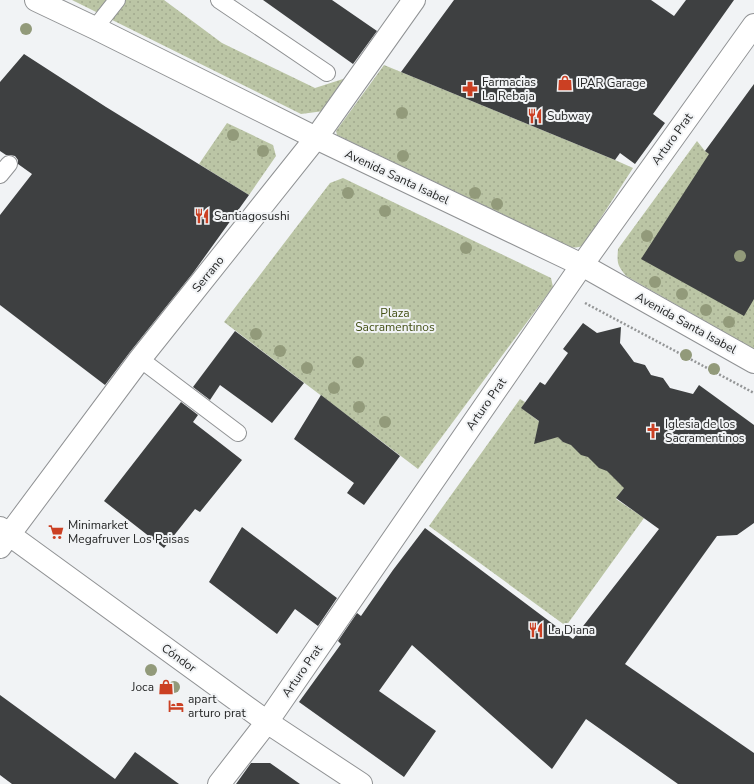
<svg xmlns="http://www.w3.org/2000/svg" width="754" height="784" font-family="'Nunito Sans',sans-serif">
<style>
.green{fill:url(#green-dots)}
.building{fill:#3e4041}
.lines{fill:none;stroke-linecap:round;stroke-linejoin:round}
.lane-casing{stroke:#909294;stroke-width:18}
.street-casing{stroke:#909294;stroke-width:24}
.secondary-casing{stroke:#909294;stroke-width:24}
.path{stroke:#949697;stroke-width:2.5;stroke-dasharray:2 2;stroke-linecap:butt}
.lane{stroke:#fff;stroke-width:16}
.street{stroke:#fff;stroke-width:22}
.secondary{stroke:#fff;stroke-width:22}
.tree{fill:#929a7a}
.labels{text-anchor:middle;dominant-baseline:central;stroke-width:4;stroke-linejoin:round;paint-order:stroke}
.poi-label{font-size:12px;fill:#252626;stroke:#f1f3f5;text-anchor:start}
.street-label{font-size:12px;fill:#252626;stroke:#f1f3f5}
.park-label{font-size:12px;fill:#445116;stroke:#f1f3f5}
</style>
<defs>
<pattern id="green-dots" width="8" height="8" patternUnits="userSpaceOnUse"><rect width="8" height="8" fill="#bbc5a5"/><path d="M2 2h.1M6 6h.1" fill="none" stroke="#a1a98e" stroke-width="1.8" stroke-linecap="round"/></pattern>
</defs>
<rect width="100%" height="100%" fill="#f1f3f5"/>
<!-- green -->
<path class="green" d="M72,0h92l58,43 93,45 31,-10 -22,33 -23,3z
M384,65l231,95 18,8 -49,76c-4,4 -8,4 -13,3l-234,-112 -1,-4z
M227,123l46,22 3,11 -27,39 -50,-31z
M697,141l8,10 49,31v167l-128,-73c-9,-11 -9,-13 -8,-27z
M343,178l208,100 2,9 -135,182 -194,-147 106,-139z
M520,399l5,3 -3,6 19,15 5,17 13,-6c1,7 5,10 12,8l18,13 41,25 -14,19 28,19 -78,108 -137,-100z"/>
<!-- building -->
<path class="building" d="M263,0h69l45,31 -24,33z
M454,0h197l23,16 12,-16h48l-81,114 12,9 -30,41 -15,-11 -5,7 -214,-88z
M24,54l82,53 143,88 -56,78 -63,79 -25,33 -105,-80v-90l32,-41 -14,-10v-4l-3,-4 -5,-1h-4l-6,-4v-69z
M754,84v215l-10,17 -103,-57 68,-105 -4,-3z
M583,323l14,10 24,-6 -1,16 14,19 11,3 6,10 12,3 7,10 23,6 6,-9 55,40v98l-17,12 -20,1 -92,128 129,89v31h-76l-92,-65 -34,50 -140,-124 -33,46 57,40 -32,46 -105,-75 42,-58 -3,-3 19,-28 4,3 32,-46 32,-42 148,111 86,-110 -43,-31 8,-10 -17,-17 -8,-3 -11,-11 -7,-2 -10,-10 -8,-3 -5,-5 -24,7 5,-23 -18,-13 19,-26 5,3 23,-32 -5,-4z
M235,331l69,52 -32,40 -52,-38 -10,15 -17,-13z
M321,395l79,61 -36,49 -17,-12 7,-10 -60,-44z
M181,402l17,13 -5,7 49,38 -42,52 -5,-3 -31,39 -60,-47z
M242,527l95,71 -19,28 -23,-17 -18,25 -68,-52z
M0,695l115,84 20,-27 44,32h-167l-12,-9z
M251,763h19l30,21h-64z"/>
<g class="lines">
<defs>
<path id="lane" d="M219,0l108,73
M95,28l22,-28
M0,175l9,-11
M140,359l98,74"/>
<path id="street" d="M0,528l267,194 94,62
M0,547l140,-188 176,-221 98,-138
M219,784l48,-62 315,-457 172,-240"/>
<path id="secondary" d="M36,0l59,28 221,110 266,127 172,97"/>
</defs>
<!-- lane casing -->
<use href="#lane" class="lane-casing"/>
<!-- street casing -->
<use href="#street" class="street-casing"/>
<!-- secondary casing -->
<use href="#secondary" class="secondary-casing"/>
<!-- path -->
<path class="path" d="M585,303l169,90"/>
<!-- lane -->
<use href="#lane" class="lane"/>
<!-- street -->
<use href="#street" class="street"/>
<!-- secondary -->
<use href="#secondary" class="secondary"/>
</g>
<!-- trees -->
<g class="tree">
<circle cx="26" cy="29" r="6"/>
<circle cx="402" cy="113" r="6"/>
<circle cx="233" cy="135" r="6"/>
<circle cx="263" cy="151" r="6"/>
<circle cx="403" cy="156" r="6"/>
<circle cx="348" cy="193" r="6"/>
<circle cx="475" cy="193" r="6"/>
<circle cx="497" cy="204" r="6"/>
<circle cx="385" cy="211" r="6"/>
<circle cx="647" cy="236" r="6"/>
<circle cx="466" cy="248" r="6"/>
<circle cx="740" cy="256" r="6"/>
<circle cx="655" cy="282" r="6"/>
<circle cx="682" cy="294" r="6"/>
<circle cx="706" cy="310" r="6"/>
<circle cx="729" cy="322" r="6"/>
<circle cx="256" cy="334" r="6"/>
<circle cx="280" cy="351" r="6"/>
<circle cx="686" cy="355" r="6"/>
<circle cx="358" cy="362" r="6"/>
<circle cx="307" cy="368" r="6"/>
<circle cx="714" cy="369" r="6"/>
<circle cx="334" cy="388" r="6"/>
<circle cx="359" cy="407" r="6"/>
<circle cx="385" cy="422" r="6"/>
<circle cx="151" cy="670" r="6"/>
<circle cx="174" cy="687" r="6"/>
</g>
<!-- icons -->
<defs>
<symbol id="shop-bare" viewBox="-9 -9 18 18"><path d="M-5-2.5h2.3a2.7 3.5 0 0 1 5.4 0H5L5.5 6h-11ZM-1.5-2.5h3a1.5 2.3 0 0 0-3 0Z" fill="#cb4023" stroke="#f1f3f5" stroke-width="2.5" paint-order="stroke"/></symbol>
<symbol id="pharmacy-bare" viewBox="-9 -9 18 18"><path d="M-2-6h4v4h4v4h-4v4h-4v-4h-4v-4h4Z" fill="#cb4023" stroke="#f1f3f5" stroke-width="2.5" paint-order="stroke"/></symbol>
<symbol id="restaurant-bare" viewBox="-9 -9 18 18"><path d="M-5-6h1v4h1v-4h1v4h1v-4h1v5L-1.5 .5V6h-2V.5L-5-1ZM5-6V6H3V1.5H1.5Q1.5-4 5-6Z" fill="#cb4023" stroke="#f1f3f5" stroke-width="2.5" paint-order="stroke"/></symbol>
<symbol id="church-bare" viewBox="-9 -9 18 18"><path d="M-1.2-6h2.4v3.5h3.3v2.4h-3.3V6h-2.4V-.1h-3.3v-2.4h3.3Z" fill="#cb4023" stroke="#f1f3f5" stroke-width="2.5" paint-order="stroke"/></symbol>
<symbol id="supermarket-bare" viewBox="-9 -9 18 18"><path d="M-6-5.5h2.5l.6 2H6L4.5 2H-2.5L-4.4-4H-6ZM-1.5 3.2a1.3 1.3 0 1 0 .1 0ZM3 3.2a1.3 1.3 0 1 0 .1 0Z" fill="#cb4023" stroke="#f1f3f5" stroke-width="2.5" paint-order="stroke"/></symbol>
<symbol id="hotel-bare" viewBox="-9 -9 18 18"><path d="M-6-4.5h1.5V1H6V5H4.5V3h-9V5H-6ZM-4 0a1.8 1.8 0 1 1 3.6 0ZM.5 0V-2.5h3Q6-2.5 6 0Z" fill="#cb4023" stroke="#f1f3f5" stroke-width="2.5" paint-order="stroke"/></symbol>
</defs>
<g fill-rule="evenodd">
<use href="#shop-bare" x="554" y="72" width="22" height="22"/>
<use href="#pharmacy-bare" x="459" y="78" width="22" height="22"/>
<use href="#restaurant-bare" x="524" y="105" width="22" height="22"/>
<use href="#restaurant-bare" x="191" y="205" width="22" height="22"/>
<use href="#church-bare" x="642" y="420" width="22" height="22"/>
<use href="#supermarket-bare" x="45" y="521" width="22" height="22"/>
<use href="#restaurant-bare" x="525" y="619" width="22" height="22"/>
<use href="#shop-bare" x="155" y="676" width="22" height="22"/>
<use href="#hotel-bare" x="165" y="695" width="22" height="22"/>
</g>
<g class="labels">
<!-- poi labels -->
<g class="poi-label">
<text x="482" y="82">Farmacias<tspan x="482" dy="14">La Rebaja</tspan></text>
<text x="577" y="83">IPAR Garage</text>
<text x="547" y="116">Subway</text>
<text x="214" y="216">Santiagosushi</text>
<text x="665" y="424">Iglesia de los<tspan x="665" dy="14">Sacramentinos</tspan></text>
<text x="68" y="525">Minimarket<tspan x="68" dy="14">Megafruver Los Paisas</tspan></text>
<text x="548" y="630">La Diana</text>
<text x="154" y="687" text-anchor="end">Joca</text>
<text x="188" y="699">apart<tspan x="188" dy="14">arturo prat</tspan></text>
</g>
<!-- street labels -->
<g class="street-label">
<text transform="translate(672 139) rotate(-54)">Arturo Prat</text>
<text transform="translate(397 177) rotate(25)">Avenida Santa Isabel</text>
<text transform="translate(208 274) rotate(-51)">Serrano</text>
<text transform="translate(686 323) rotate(29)">Avenida Santa Isabel</text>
<text transform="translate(486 404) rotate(-55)">Arturo Prat</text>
<text transform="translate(179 658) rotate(36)">Cóndor</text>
<text transform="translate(302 671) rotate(-55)">Arturo Prat</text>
</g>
<!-- park labels -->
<g class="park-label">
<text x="395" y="313">Plaza<tspan x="395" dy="14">Sacramentinos</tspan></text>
</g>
</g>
</svg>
